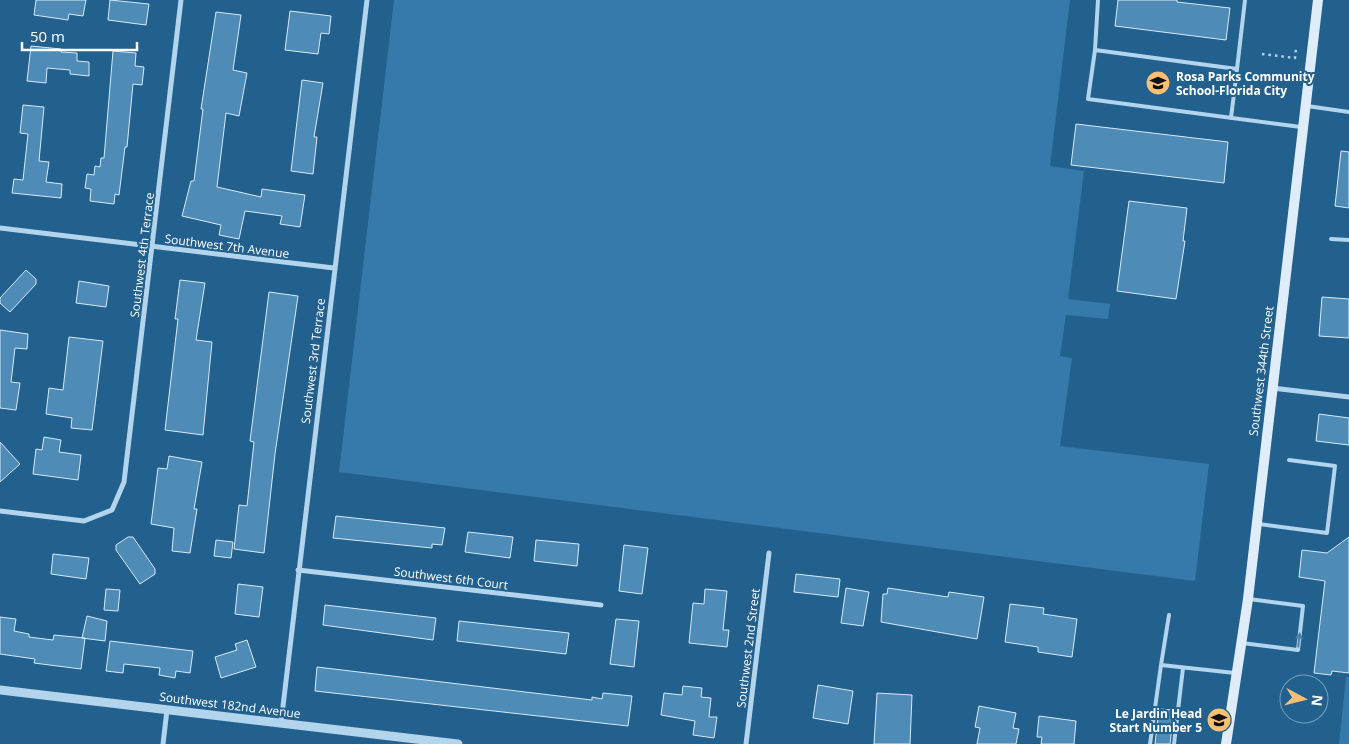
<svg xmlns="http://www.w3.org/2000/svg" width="1349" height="744" font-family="'Open Sans',sans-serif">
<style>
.green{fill:#367aab}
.building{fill:#4f8bb7;stroke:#d7ebf9}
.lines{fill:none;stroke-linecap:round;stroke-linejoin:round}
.path{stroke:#b2d4ec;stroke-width:2.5;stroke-dasharray:2.5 4;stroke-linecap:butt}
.service{stroke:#b2d4ec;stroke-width:4}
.minor{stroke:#b2d4ec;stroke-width:5}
.tertiary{stroke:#b2d4ec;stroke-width:9}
.secondary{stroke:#deedf9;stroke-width:10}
.oneway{fill:#4d83aa}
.labels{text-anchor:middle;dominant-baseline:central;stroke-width:4;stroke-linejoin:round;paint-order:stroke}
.poi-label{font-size:12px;font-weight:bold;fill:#fff;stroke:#22608e;text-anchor:start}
.street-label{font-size:12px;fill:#fff;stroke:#22608e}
</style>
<rect width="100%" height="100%" fill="#22608e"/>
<!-- green -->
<path class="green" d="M394,0h676l-20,166 34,5 -16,128 42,5 -2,15 -42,-4 -6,41 12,2 -12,88 149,18 -14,117 -856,-109z
M1346,677h3v67h-10z"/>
<!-- building -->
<path class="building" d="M36,0h50l-3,16 -14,-2 -1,6 -34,-5z
M110,0l39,4 -3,21 -38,-5z
M1118,0h59v2l53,6 -4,32 -111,-14z
M290,11l41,5 -2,18 -8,-1 -3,21 -33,-4z
M216,12l25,3 -8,55 14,3 -8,43 -13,-3 -9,74 44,10 1,-8 43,6 -5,32 -20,-3 2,-8 -37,-5 -6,28 -20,-4 2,-10 -39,-9 9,-35h3l9,-72h-2z
M31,46l30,3v3l16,1v8l12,1v14l-19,-2v-4l-23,-2 -1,15 -19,-2z
M113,51l23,2 -1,13 9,1 -2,18 -9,-1 -6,63h-2l-6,48 -4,-1 -1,10 -24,-3 1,-12 -6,-1 2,-14 7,1 1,-9 5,1 1,-9h3z
M302,80l21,3 -9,54h3l-4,37 -22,-3z
M23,105l21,2 -5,54 10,1 -3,20 16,2 -1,14 -49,-5 2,-14 9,1 5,-46 -8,-1z
M1076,124l152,18 -4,41 -153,-18z
M1341,151l8,1v56l-14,-2z
M1129,201l58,7 -4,33h2l-9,58 -59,-8z
M26,270l10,9v5l-26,28 -10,-9v-5z
M180,280l25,3 -9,57 16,2 -9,93 -38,-5 13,-111h-3z
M79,281l30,5 -3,21 -30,-4z
M269,292l29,4 -23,158 -11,99 -30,-4 5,-44 8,1 7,-64 -4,-1z
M1322,297l27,2v39l-30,-2z
M0,330l28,4 -1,15 -12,-1 -4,34 9,1 -4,27 -16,-2z
M69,337l34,4 -11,89 -21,-2 1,-10 -26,-4 3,-26 14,2z
M1319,414l30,4v27l-33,-4z
M44,437l17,3 -2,12 22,3 -3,25 -45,-6 3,-25 6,1z
M0,442l20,22 -20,18z
M169,456l33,6 -8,47h3l-7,44 -18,-2 2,-23 -23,-4 7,-56 9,1z
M336,516l109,12 -3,17 -10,-1v4l-99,-10z
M468,532l45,5 -3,21 -45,-6z
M128,537h5l22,32v5l-15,10 -24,-34v-5z
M1349,537v136l-17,-2 -1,4 -17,-2 11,-92 -26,-4 3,-27 25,3z
M216,540l17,2 -2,16 -17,-2z
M536,540l43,4 -2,22 -43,-5z
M624,545l24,3 -6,46 -23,-3z
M53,554l36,4 -3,21 -35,-5z
M796,574l44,5 -2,18 -44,-5z
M238,584l25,3 -4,30 -24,-3z
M846,588l23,4 -6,34 -22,-3z
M888,588l60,9 1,-5 35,5 -7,42 -96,-17 2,-28h4z
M106,589l14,1 -2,21 -14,-1z
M705,589l22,2 -4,39h6l-2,17 -38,-4 4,-40 11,1z
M1010,604l34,4 -1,6 34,5 -5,38 -34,-5v-5l-33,-5z
M325,605l111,13 -3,22 -110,-15z
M87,616l20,5 -2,20 -23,-3z
M0,617l16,2 -2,12 15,3v3l24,3 1,-5 31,3 -4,31 -47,-6 1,-4 -35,-5z
M616,619l23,2 -5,46 -24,-3z
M459,621l110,12 -3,21 -109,-13z
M247,640l9,27 -35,11 -6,-21 22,-7 -2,-6z
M110,641l83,10 -3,22 -14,-2 -1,7 -16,-3 1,-7 -36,-4 -1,9 -17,-2z
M317,667l275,33v-3l10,2 1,-6 29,3 -4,30 -313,-35z
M818,685l35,6 -5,33 -35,-6z
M683,686l19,2 -1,9 10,1 -2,19h8l-3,21 -21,-3 2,-14 -34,-6 3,-22 18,2z
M877,693l35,2 -2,49h-36z
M979,706l37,7 -3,15 6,1 -3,15h-39l3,-16 -5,-1z
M1159,709l15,1 -4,34h-15z
M1039,716l37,5 -2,23h-33l1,-7h-5z"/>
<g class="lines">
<!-- path -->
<path class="path" d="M1262,54l33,4 1,-10"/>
<!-- service -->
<path class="service" d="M1095,50l3,-50
M1237,69l8,-69
M1307,106l42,6
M1231,118l6,-49 -142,-19 -7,49 213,28
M1331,239l18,1
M1259,524l68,9 8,-67 -46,-6
M1242,643l56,7 5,-44 -54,-7
M1161,665l8,-50
M1150,744l11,-79 74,8
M1174,744l9,-76"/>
<!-- minor -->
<path class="minor" d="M0,228l334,40
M1272,388l77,9
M0,511l84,10 28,-11 12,-28 57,-482
M298,570l303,35
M281,723l86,-723
M163,744l4,-34
M746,744l23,-191"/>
<!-- tertiary -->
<path class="tertiary" d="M0,690l458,54"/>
<!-- secondary -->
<path class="secondary" d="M1226,744l22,-145 70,-599"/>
</g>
<!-- one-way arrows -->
<defs><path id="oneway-solid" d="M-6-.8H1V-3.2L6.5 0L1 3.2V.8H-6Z" transform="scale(1.25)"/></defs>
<use class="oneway" href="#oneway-solid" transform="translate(1299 640) rotate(-84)"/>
<!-- icons -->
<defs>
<symbol id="school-disc" viewBox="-11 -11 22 22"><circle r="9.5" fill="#f7c074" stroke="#22608e"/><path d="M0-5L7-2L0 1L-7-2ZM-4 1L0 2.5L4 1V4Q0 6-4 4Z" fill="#111"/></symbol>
</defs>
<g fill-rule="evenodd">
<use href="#school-disc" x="1144" y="69" width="28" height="28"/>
<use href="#school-disc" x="1205" y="706" width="28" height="28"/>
</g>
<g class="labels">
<!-- poi labels -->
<g class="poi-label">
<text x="1176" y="76">Rosa Parks Community<tspan x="1176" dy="14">School-Florida City</tspan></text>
<text x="1202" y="713" text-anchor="end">Le Jardin Head<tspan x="1202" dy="14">Start Number 5</tspan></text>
</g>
<!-- street labels -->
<g class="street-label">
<text transform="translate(227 246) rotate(7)">Southwest 7th Avenue</text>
<text transform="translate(142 255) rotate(-83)">Southwest 4th Terrace</text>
<text transform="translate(313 361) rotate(-83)">Southwest 3rd Terrace</text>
<text transform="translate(1261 371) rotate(-83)">Southwest 344th Street</text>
<text transform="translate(451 578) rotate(7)">Southwest 6th Court</text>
<text transform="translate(748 648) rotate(-83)">Southwest 2nd Street</text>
<text transform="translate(230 705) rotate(7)">Southwest 182nd Avenue</text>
</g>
</g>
<!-- north arrow -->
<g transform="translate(1304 699) rotate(97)"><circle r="24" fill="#22608e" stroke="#7aa0bb"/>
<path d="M0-4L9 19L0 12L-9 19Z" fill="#f7c074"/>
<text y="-8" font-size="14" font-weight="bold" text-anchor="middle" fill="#ffffff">N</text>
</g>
<!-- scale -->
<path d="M22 42v8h115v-8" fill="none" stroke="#ffffff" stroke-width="2.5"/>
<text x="30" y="42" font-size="15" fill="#ffffff" stroke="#22608e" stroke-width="4" paint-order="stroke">50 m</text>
</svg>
